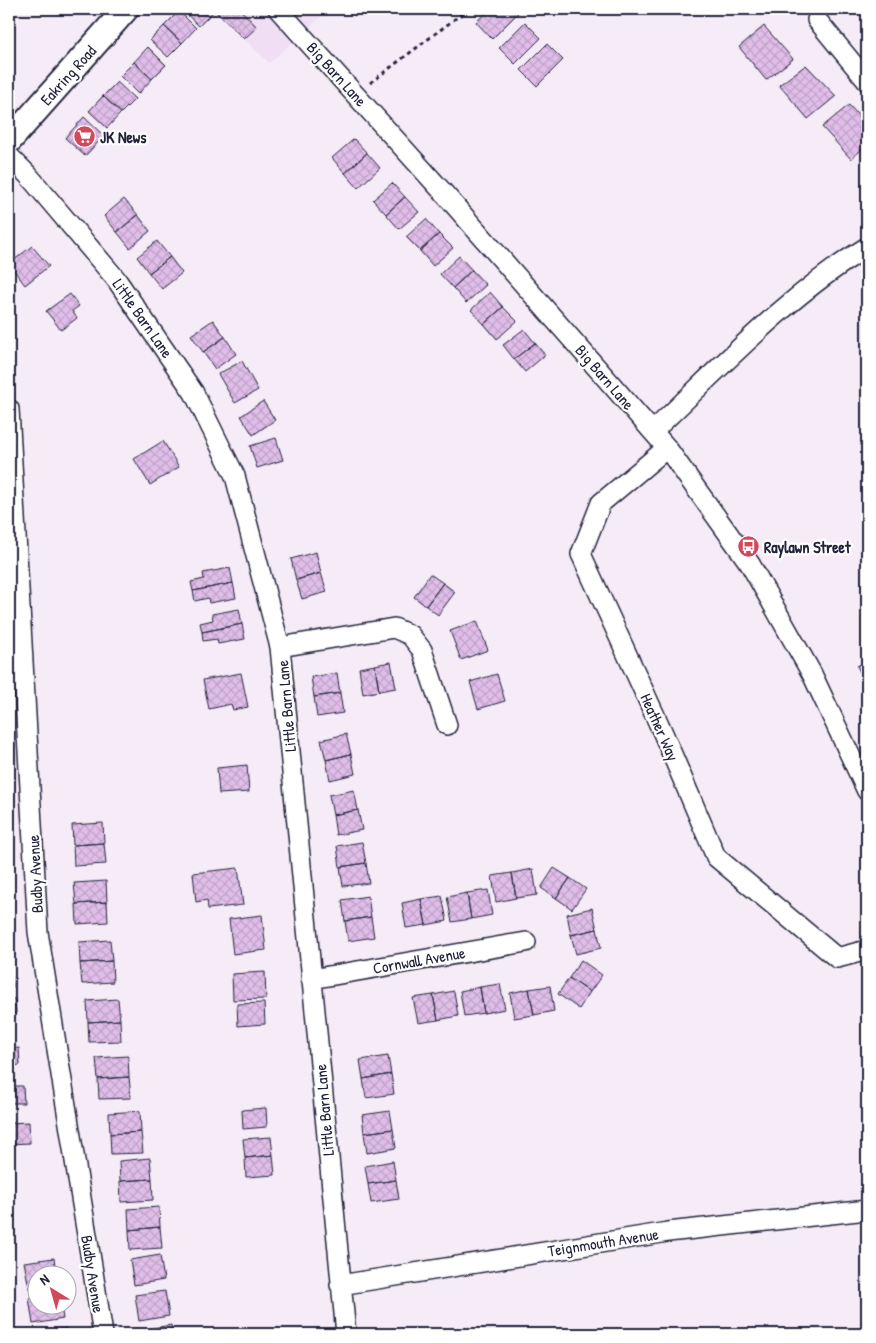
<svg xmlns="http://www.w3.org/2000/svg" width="876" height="1343" font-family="'Patrick Hand',sans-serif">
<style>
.built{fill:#efdef4}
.building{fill:url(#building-cross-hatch);stroke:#22223b}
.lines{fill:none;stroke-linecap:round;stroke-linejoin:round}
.minor-casing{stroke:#22223b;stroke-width:22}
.tertiary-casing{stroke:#22223b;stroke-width:28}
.path{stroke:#22223b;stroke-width:3;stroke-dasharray:4 4;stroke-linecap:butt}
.minor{stroke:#fff;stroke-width:19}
.tertiary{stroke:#fff;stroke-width:24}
.labels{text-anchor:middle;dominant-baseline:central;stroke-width:4.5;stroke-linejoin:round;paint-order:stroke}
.street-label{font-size:16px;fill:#22223b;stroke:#fff}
.poi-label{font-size:16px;font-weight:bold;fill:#22223b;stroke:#fff;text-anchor:start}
</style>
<defs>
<pattern id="building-cross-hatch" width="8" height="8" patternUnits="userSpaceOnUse" patternTransform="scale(1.25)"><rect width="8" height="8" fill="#e0bee9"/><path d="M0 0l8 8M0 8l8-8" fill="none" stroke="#c0a3c9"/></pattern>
</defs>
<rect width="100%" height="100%" fill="#f6ecf8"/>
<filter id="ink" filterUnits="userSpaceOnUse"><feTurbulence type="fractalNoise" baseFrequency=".02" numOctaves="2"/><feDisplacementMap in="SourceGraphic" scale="10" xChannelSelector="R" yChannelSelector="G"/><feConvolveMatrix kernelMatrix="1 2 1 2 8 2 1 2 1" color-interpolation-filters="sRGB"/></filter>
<g filter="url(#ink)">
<!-- built -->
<path class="built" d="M213,9h117l-61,54z"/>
<!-- building -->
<path class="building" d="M181,9h31l2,2 -15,15z
M213,9h27l17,18 -13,12z
M490,9h24l4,4 -26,26 -16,-17z
M179,11l17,17 -14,15 -18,-17z
M525,22l16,16 -26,26 -16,-16z
M164,26l18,17 -14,14 -18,-17z
M764,26l29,33 -27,21 -27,-33z
M547,44l16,16 -26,26 -16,-16z
M148,47l18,18 -14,14 -18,-17z
M134,62l18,17 -14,15 -18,-18z
M806,65l30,31 -28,23 -29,-34z
M117,82l18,17 -14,14 -18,-17z
M103,96l18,17 -14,15 -18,-17z
M849,105l18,20v20l-16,14 -29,-32z
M84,117l20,19 -19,20 -20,-18z
M354,139l13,14 -22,20 -13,-15z
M367,153l13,15 -22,20 -13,-15z
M392,183l13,14 -19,17 -13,-14z
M405,197l14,15 -20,17 -13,-15z
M124,199l14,16 -21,17 -13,-16z
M138,215l12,16 -20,17 -13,-16z
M426,219l13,15 -19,17 -14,-14z
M439,234l14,14 -20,18 -13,-15z
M157,241l13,16 -21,16 -12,-16z
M32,246l17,20 -24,19 -16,-21z
M459,256l13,14 -19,18 -13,-14z
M170,257l12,16 -20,16 -13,-16z
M472,270l14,15 -20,18 -13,-15z
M490,292l13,15 -19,17 -13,-14z
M70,294l9,12 -7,5 5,7 -16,12 -15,-19z
M503,307l14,14 -20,18 -13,-15z
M213,320l12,17 -22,15 -12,-17z
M524,329l11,14 -21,16 -11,-14z
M225,337l11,17 -21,15 -12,-17z
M535,343l10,12 -20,17 -11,-13z
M242,361l16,29 -23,13 -17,-29z
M263,401l12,19 -22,15 -12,-19z
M276,438l7,22 -26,8 -7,-22z
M163,441l16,26 -29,18 -16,-26z
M316,552l5,21 -25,7 -5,-21z
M230,568l3,15 -40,8 -2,-9 13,-3 -1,-6z
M321,573l6,19 -25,7 -6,-19z
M430,574l13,9 -17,23 -12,-9z
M233,583l3,15 -27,5 -1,-5 -13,3 -2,-10z
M443,583l12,9 -17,23 -12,-9z
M239,609l3,15 -40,8 -2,-9 13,-3 -1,-6z
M477,621l11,29 -27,10 -11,-29z
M242,624l3,15 -27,5 -1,-5 -14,2 -1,-9z
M867,661v20l-2,1 -8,-16z
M391,662l5,26 -17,3 -4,-26z
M375,665l4,26 -16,3 -4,-26z
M241,673l7,34 -15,3 -2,-6 -22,5 -6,-29z
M337,673l3,20 -26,4 -3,-20z
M497,674l8,27 -27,8 -8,-27z
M340,693l3,20 -26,4 -3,-20z
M346,734l5,20 -25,6 -5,-20z
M351,754l4,20 -25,6 -4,-20z
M247,765l2,27 -30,2 -2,-26z
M354,790l4,20 -25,5 -4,-20z
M358,810l4,20 -26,5 -3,-20z
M103,823l1,20 -31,2 -1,-20z
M362,842l4,21 -26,4 -3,-21z
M104,843l2,21 -32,2 -1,-21z
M366,863l3,20 -26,3 -3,-19z
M238,868l5,37 -35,4 -1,-9 -11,2 -3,-29z
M554,868l16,10 -14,20 -15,-10z
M533,869l4,26 -21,3 -4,-25z
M512,873l4,25 -20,4 -4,-26z
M570,878l16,11 -14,20 -16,-11z
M106,881l1,21 -31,2 -2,-21z
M488,890l4,25 -21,4 -4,-26z
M467,893l4,26 -19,3 -5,-25z
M368,896l3,21 -26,4 -3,-21z
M442,896l5,25 -21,4 -5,-26z
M421,899l5,26 -20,3 -4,-25z
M107,902l1,20 -31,2 -1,-20z
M592,908l5,21 -26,6 -4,-21z
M262,915l4,35 -33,4 -4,-35z
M371,917l3,20 -26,4 -3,-20z
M597,929l4,19 -25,6 -5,-19z
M110,940l2,21 -32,2 -1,-21z
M581,960l21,15 -12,17 -21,-14z
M112,961l1,21 -31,2 -2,-21z
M9,968h2l2,19 -4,1z
M265,972l1,27 -33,1 -1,-26z
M569,978l21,14 -11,17 -21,-15z
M500,984l5,25 -21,4 -4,-26z
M550,986l4,25 -20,4 -5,-26z
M480,987l4,26 -20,3 -4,-25z
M529,989l5,26 -20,3 -4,-25z
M454,991l4,25 -20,4 -5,-25z
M433,995l5,25 -20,3 -5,-25z
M9,999h6l1,14 -7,1z
M118,999l2,21 -32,2 -1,-21z
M264,1003l1,21 -27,2 -1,-22z
M120,1020l1,21 -32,1 -1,-20z
M19,1048l1,17 -11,1v-17z
M128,1056l1,21 -31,2 -2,-21z
M388,1056l3,18 -28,5 -3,-19z
M391,1074l3,20 -28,4 -3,-19z
M129,1077l2,21 -32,1 -1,-20z
M9,1086h14l1,17h-15z
M266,1108l1,19 -24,2 -1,-19z
M140,1111l1,21 -31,2 -1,-21z
M390,1111l3,18 -29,4 -2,-18z
M29,1122l1,21 -21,1v-21z
M393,1129l3,19 -29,5 -3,-20z
M141,1132l2,21 -32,1 -1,-20z
M271,1137l2,18 -28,3 -2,-19z
M273,1155l2,20 -29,2 -1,-19z
M150,1158l2,21 -32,2 -1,-20z
M393,1161l3,19 -28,4 -3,-18z
M152,1179l1,21 -32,2 -1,-21z
M396,1180l3,19 -28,4 -3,-19z
M159,1207l1,20 -31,3 -1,-21z
M160,1227l2,21 -32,2 -1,-20z
M160,1255l4,25 -30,5 -4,-25z
M54,1258l3,18h-19v10l-9,2 -5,-26z
M165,1291l4,25 -30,5 -4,-26z
M38,1297v9h23l2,13 -30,5 -4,-26z
M171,1325l2,9h-31l-1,-4z
M66,1328l1,6h-31v-2z"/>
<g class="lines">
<defs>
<path id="minor" d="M278,9l164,182 225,257 83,116 62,110 55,117
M817,20l50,61
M9,156l19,19 88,104 78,114 41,83 45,171 66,687
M9,409l29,523 65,402
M653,431c68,-64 134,-135 214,-184
M667,448l-66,55 -20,51 82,179 53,124 121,101 30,-8
M280,647l114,-19 16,7 12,15 25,75
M311,979l215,-37
M340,1285l328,-53 199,-22"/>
<path id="tertiary" d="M9,141l117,-132"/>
</defs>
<!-- minor casing -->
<use href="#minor" class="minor-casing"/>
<!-- tertiary casing -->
<use href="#tertiary" class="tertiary-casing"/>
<!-- path -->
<path class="path" d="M370,83l98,-74"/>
<!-- minor -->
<use href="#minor" class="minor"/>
<!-- tertiary -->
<use href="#tertiary" class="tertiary"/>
</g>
</g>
<!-- icons -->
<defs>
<symbol id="supermarket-disc" viewBox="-11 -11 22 22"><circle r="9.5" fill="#d1495b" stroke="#fff"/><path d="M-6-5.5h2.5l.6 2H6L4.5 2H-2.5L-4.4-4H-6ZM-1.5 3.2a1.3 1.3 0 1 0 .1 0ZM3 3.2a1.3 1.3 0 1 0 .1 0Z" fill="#fff"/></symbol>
<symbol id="bus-disc" viewBox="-11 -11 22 22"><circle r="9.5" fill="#d1495b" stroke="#fff"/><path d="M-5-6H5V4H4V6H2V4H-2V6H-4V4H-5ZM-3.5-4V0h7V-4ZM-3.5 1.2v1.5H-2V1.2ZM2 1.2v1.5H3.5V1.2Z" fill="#fff"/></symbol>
</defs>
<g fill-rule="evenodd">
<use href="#supermarket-disc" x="72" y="124" width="25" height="25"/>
<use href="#bus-disc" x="736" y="534" width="25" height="25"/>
</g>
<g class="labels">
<!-- street labels -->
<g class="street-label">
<text transform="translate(337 74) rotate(48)">Big Barn Lane</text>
<text transform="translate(68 75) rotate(-48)">Eakring Road</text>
<text transform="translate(143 318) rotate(55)">Little Barn Lane</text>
<text transform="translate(605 377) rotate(49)">Big Barn Lane</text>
<text transform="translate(286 706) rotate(-95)">Little Barn Lane</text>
<text transform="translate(660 727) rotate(66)">Heather Way</text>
<text transform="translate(35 874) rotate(-93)">Budby Avenue</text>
<text transform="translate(419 960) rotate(-10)">Cornwall Avenue</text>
<text transform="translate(324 1110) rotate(-95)">Little Barn Lane</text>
<text transform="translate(603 1242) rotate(-9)">Teignmouth Avenue</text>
<text transform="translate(93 1274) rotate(81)">Budby Avenue</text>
</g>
<!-- poi labels -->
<g class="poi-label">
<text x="100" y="137">JK News</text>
<text x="764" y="547">Raylawn Street</text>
</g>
</g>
<!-- margin -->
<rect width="876" height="1343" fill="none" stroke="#fff" stroke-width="30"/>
<rect x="15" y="15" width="846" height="1313" fill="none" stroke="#22223b" stroke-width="2" filter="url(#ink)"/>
<!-- north arrow -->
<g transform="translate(52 1290) rotate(323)"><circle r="24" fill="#ffffff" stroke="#a7a7b1"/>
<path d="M0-4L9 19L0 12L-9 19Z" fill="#d1495b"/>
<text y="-8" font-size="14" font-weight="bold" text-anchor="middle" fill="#22223b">N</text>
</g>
</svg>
